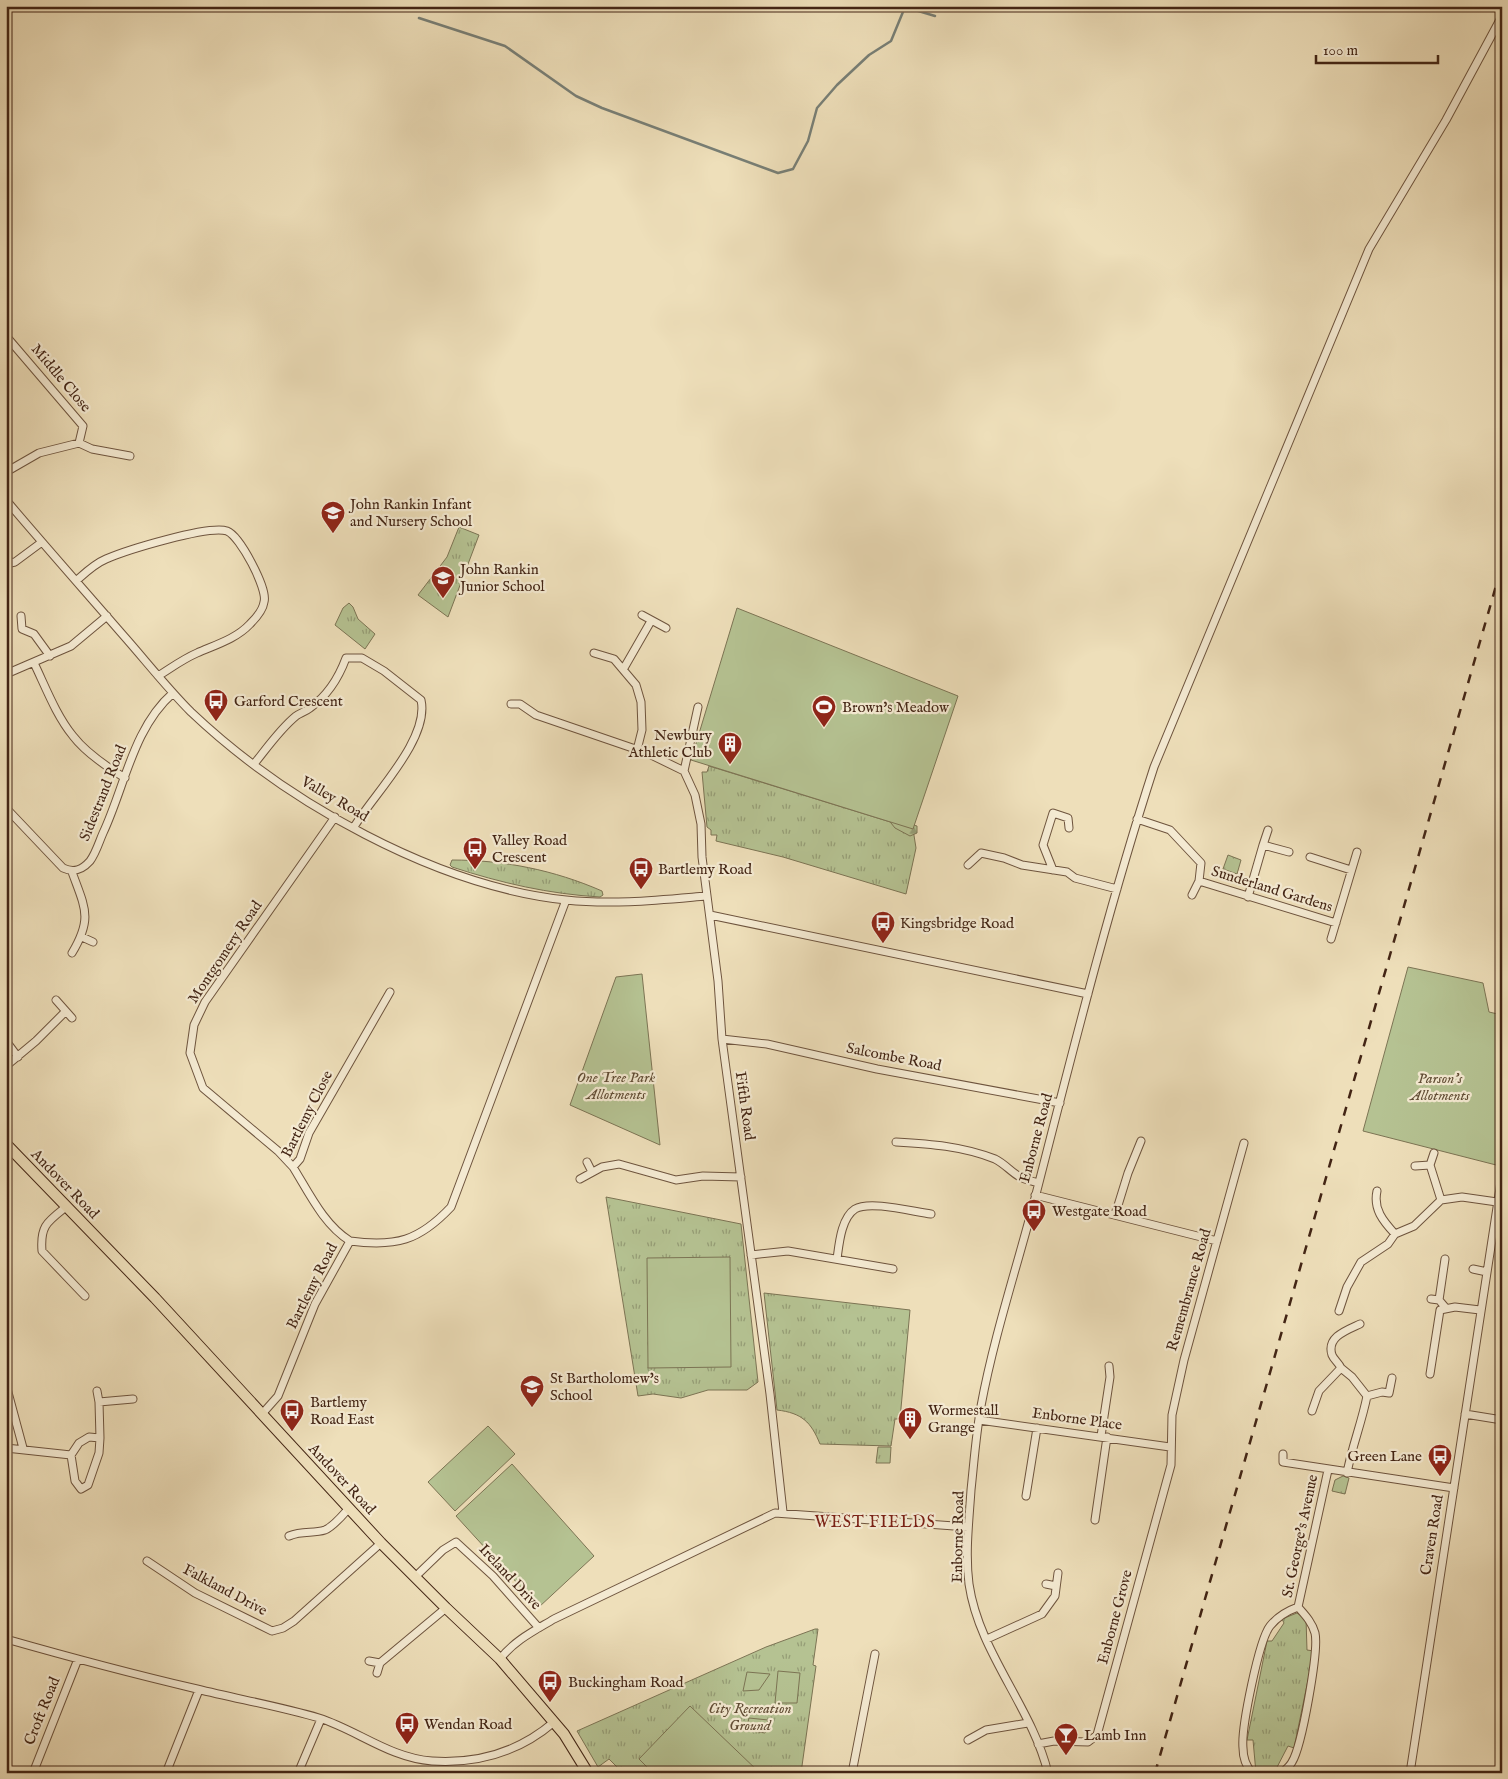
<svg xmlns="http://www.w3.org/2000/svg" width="1508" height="1779" font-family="'IM FELL English',serif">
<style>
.grass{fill:url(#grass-tufts);stroke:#7c7454}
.forest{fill:url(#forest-firs);stroke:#7c7454}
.garden{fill:#b5c292;stroke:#7c7454}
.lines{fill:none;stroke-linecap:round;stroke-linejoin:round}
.stream{stroke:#787f76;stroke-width:2.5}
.street-casing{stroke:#6e543e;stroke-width:9}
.primary-casing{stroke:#432515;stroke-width:12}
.street{stroke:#f4ead2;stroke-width:7}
.primary{stroke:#eedfba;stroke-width:10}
.rail{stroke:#432515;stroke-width:2.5;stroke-dasharray:9 9;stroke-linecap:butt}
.labels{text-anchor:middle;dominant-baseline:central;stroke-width:4.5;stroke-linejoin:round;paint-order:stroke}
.street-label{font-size:15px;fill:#432515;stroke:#f4ead2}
.poi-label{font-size:15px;fill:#432515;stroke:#f4ead2;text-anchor:start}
.park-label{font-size:15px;font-style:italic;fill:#604c34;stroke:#f4ead2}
.neighbourhood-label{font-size:16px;letter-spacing:1px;fill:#7a1f14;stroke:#f4ead2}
</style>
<defs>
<pattern id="grass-tufts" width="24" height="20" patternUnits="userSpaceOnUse" patternTransform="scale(1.25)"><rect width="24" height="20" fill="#b5c292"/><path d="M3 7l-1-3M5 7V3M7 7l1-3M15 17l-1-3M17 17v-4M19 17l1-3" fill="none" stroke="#959d76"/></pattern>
<pattern id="forest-firs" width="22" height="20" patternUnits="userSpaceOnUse" patternTransform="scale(1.25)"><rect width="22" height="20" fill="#b5c292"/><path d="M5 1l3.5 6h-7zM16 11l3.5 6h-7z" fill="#959d76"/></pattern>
</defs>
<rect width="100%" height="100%" fill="#eedfba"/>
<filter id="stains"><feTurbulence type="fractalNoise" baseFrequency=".004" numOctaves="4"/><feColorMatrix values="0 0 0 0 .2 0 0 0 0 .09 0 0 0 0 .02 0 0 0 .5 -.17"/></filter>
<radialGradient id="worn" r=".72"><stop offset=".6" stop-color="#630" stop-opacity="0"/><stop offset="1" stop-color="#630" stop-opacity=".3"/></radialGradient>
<!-- grass -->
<path class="grass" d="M459,527l20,8 -31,82 -30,-22 29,-38z
M349,603l4,4 5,12 17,15 -10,15 -30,-24 8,-17z
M709,766l204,63 3,19 -10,46 -123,-37 -67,-16 1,-6h-6v-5l-4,-3 -5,-55h5z
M1228,855l13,5 -4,14 -14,-5z
M452,860c52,0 102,10 150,31l1,4 -3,2c-51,-3 -99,-14 -148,-30l-2,-2z
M606,1197l135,27 17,158 -11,8h-39l-27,8 -28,-4 -15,2z
M764,1293l146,17 -10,109h-5l-4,27 -71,-2c-9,-22 -18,-31 -43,-34z
M878,1447h13l-1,16h-14z
M1343,1476l6,2 -4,16 -13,-3 3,-11z
M1297,1613l9,6 1,31 7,1 -20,97 -6,-2 -14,27h-18l-3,-33h-6l20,-99h5l12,-18 -2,-4z
M815,1629h3l-5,36 3,1 -15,107h-178l-14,-14 -11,8 -21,-36 189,-84z"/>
<!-- forest -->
<path class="forest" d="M887,818l30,8v7l-7,3 -15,-8z"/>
<!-- garden -->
<path class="garden" d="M737,608l221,88 -45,133 -222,-69z
M1408,967l75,16 6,29 13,3 -2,151 -137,-35z
M642,974l18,171 -90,-40 46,-128z
M730,1257l1,110 -83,1 -1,-110z
M488,1426l27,28 -60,57 -27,-29z
M512,1464l82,92 -55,51 -83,-91z
M778,1671l22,2 -3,30h-22z
M747,1672l23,2 -11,16 -16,1z
M690,1706l70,67h-107l-14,-14z
M749,1718l19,2 -3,13 -19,-3z"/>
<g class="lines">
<!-- stream -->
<path class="stream" d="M419,18l86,28 71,50 26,12 176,65 15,-4 15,-28 9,-33 20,-23 32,-30 22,-14 14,-34 30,9"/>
<defs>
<path id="street" d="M6,336l77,90 -4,17 -40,10 -33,19
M79,443l13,6 38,7
M6,500c39,46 78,90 117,135 23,26 44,53 68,77 95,90 244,174 375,188 47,5 93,0 140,-4
M6,564l9,-2 27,-20
M76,581c9,-8 18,-17 30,-22 21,-9 102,-34 121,-28 13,5 41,58 37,71 -1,8 -9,17 -14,22 -14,15 -35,21 -53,29 -14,6 -26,15 -39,23
M642,615l24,13
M21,616l1,13 12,5 16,22
M594,653l20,6 22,26 5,17 1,28 -5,20
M34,663c12,25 22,52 39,73 13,17 34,31 52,42
M624,668l27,-47
M6,674l65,-28 36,-30
M511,704h9l16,11 111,38 37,18
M698,707l-14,64 11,24 6,29 1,33 16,124 4,58 48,355 13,118
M254,764c13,-16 26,-35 42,-48 4,-3 9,-4 14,-8 17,-12 29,-31 36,-50h16l22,13 37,29c9,39 -48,95 -67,127
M6,808l57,60c11,5 19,2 27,-7 6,-8 9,-19 13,-28 22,-47 30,-105 70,-140
M1137,819l33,11 31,33 -2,18 -7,14
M1263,845l5,-15
M1310,857l41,13
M968,865l13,-12 23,5 18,7 45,7 8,6 42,11
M1053,870l-10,-25 10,-32 15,5 1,10
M72,872c13,36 21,46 0,81
M1199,881l137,42
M1248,897l15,-52 26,7
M710,915l378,79
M82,937l11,5
M1331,939l26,-87
M56,1000l16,18
M722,1039l45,5 110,25 183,34
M6,1041l12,16
M6,1066l30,-25 29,-29
M896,1142c34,2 66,4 99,17 10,5 16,13 25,18 6,3 12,4 18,6
M1434,1153l-4,12 11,35
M587,1162l5,10
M1415,1166l15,-1
M293,1167l-15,-16 -75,-63 -13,-35 4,-28 11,-23 130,-185
M580,1179l22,-12 17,-3 57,16 27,-4 38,1
M1377,1191c-4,18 6,30 18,43
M1035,1195l182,46
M66,1207c-19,15 -26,19 -24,44l43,45
M1115,1215l13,-42 13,-32
M350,1241c-26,-16 -41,-48 -57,-74l7,-8 9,-26 81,-141
M751,1255l37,-4 105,18
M837,1259c2,-14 4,-41 18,-50 15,-9 59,3 76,5
M1473,1269l14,3
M1431,1299l8,1
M1445,1307l-6,-7 6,-41
M1339,1311l8,-24 14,-25 27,-18 7,-10 19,-8 27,-26 21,-3 35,5
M1341,1368l11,9 15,19c-5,26 -15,50 -20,77
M1430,1374l10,-64 15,-3 25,3
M6,1385l17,63
M97,1391l2,11 34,-3
M1367,1396l15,-4 7,1 3,-15
M99,1402l1,36
M1312,1411l7,-20 22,-23c-2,-5 -7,-8 -9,-13 -6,-18 15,-25 28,-31
M262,1414l16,-18 37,-92 35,-63c46,6 69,0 101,-34l115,-307
M1465,1414l37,6
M979,1420l191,27
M1101,1436l9,-59 -1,-11
M89,1437l11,1 -1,15 -11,32 -7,4 -6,-8 -4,-26 8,-12z
M6,1448l65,7
M1283,1454v8l171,26
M1026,1496l11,-68
M1095,1520l12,-83
M289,1536c14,-6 24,-2 36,-6 9,-4 17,-14 24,-22
M147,1561l48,32 77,38 11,-3 11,-7 87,-78
M415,1577l28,-27 13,-8 37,34 46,52
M1046,1584l10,2
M1298,1607l30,-137
M6,1639c63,18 127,35 191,50 40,10 81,17 122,29 38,12 71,40 113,43 46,3 87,-9 122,-39
M987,1639l55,-25 13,-18 3,-23
M500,1659c15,-19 34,-28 54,-40l221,-106 193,14
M369,1661l11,2 66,-55
M377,1673l3,-10
M968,1740l18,-10 42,-7
M1038,1744l16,-3 34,1 9,-7 74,-270 1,-50 12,-55 60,-217
M33,1773l45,-114
M166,1773l33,-83
M298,1773l23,-54
M852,1773l23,-119
M1048,1773c-16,-66 -69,-120 -79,-189 -4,-31 0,-63 2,-94 3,-28 5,-56 10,-84 13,-70 36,-139 54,-208 37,-144 73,-289 119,-431l215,-518 77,-129 56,-104
M1252,1773c-6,-7 -9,-16 -9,-25 -2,-20 16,-108 27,-122 8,-10 17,-15 28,-19
M1282,1773c3,-3 8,-7 10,-11 10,-16 27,-112 23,-129 -3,-11 -10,-18 -17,-26
M1410,1773l92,-598"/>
<path id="primary" d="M6,1144l149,154 226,245 65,65 54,51 64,75 24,39"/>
</defs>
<!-- street casing -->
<use href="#street" class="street-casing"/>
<!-- primary casing -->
<use href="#primary" class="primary-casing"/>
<!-- street -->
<use href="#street" class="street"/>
<!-- primary -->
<use href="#primary" class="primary"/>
<!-- rail -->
<path class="rail" d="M1155,1773l347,-1208"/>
</g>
<!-- icons -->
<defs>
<symbol id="school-pin" viewBox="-11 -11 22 30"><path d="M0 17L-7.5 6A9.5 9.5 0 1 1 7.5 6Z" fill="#8f2418" stroke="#f4ead2"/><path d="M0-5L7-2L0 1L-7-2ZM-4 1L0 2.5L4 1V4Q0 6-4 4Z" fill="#fff"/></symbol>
<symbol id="bus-pin" viewBox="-11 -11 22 30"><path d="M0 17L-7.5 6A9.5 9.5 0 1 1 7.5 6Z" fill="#8f2418" stroke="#f4ead2"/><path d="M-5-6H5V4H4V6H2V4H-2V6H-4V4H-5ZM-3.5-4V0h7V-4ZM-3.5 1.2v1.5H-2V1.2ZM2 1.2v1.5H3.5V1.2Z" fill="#fff"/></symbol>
<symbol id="stadium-pin" viewBox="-11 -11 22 30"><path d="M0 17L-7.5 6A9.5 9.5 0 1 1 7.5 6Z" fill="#8f2418" stroke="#f4ead2"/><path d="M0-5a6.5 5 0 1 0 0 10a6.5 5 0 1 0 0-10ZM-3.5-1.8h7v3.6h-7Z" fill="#fff"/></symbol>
<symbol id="building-pin" viewBox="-11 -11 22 30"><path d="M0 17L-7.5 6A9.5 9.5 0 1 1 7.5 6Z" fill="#8f2418" stroke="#f4ead2"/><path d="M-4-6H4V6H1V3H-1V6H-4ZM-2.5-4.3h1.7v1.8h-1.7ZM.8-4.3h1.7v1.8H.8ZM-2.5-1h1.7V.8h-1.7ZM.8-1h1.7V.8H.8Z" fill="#fff"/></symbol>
<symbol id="bar-pin" viewBox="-11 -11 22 30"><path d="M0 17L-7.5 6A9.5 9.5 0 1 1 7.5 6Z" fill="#8f2418" stroke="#f4ead2"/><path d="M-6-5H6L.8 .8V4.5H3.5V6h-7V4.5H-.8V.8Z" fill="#fff"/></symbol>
</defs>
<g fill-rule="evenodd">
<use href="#school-pin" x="319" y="499" width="28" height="38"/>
<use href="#school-pin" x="429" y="564" width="28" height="38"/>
<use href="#bus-pin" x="202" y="687" width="28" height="38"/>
<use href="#stadium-pin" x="810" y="693" width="28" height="38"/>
<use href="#building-pin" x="716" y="730" width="28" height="38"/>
<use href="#bus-pin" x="461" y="835" width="28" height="38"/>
<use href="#bus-pin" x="627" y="855" width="28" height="38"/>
<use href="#bus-pin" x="869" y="909" width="28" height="38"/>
<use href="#bus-pin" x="1020" y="1197" width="28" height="38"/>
<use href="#school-pin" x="518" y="1373" width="28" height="38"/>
<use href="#bus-pin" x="278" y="1397" width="28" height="38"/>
<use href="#building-pin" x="896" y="1405" width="28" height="38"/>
<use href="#bus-pin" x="1426" y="1442" width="28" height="38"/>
<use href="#bus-pin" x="536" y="1668" width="28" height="38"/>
<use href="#bus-pin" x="393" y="1710" width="28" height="38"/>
<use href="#bar-pin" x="1052" y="1721" width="28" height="38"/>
</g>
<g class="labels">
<!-- street labels -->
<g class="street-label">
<text transform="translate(61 378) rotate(50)">Middle Close</text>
<text transform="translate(103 793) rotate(-68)">Sidestrand Road</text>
<text transform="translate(335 799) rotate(30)">Valley Road</text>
<text transform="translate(1272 889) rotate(17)">Sunderland Gardens</text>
<text transform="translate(225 952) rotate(-56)">Montgomery Road</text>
<text transform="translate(894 1057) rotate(11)">Salcombe Road</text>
<text transform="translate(745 1106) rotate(82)">Fifth Road</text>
<text transform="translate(307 1114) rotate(-63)">Bartlemy Close</text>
<text transform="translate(1036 1138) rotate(-75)">Enborne Road</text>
<text transform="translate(65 1184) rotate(46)">Andover Road</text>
<text transform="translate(312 1286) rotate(-63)">Bartlemy Road</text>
<text transform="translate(1189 1290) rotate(-74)">Remembrance Road</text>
<text transform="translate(1077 1419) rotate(8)">Enborne Place</text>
<text transform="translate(342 1479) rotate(47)">Andover Road</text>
<text transform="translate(1432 1535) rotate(-81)">Craven Road</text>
<text transform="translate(1300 1536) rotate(-78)">St. George's Avenue</text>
<text transform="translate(958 1537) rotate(-89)">Enborne Road</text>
<text transform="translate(510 1577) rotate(47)">Ireland Drive</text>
<text transform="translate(225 1590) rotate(28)">Falkland Drive</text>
<text transform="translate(1115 1617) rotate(-75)">Enborne Grove</text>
<text transform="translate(42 1711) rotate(-68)">Croft Road</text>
</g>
<!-- poi labels -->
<g class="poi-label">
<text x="350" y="504">John Rankin Infant<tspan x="350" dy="17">and Nursery School</tspan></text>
<text x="460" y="569">John Rankin<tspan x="460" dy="17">Junior School</tspan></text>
<text x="234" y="701">Garford Crescent</text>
<text x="842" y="707">Brown's Meadow</text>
<text x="712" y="735" text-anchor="end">Newbury<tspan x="712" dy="17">Athletic Club</tspan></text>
<text x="492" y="840">Valley Road<tspan x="492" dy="17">Crescent</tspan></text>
<text x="658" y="869">Bartlemy Road</text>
<text x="900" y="923">Kingsbridge Road</text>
<text x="1052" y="1211">Westgate Road</text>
<text x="550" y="1378">St Bartholomew's<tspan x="550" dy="17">School</tspan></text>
<text x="310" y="1402">Bartlemy<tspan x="310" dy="17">Road East</tspan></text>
<text x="928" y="1410">Wormestall<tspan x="928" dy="17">Grange</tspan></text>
<text x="1422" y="1456" text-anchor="end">Green Lane</text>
<text x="568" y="1682">Buckingham Road</text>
<text x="424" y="1724">Wendan Road</text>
<text x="1084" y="1735">Lamb Inn</text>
</g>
<!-- park labels -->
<g class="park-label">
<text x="616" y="1077">One Tree Park<tspan x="616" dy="17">Allotments</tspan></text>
<text x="1440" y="1078">Parson's<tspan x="1440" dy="17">Allotments</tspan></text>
<text x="750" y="1708">City Recreation<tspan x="750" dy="17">Ground</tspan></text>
</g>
<!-- neighbourhood labels -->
<g class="neighbourhood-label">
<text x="875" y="1523">WEST FIELDS</text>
</g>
</g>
<!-- margin -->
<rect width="1508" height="1779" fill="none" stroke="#eedfba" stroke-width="25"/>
<rect x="8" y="8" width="1493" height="1764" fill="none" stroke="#432515" stroke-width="2.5"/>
<rect x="12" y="12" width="1483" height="1754" fill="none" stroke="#432515"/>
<!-- scale -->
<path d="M1316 55v8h122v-8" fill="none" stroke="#432515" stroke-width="2.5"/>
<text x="1323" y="55" font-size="15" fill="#432515" stroke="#f4ead2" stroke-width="4" paint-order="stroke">100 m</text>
<rect width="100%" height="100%" filter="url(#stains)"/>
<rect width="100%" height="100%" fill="url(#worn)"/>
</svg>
